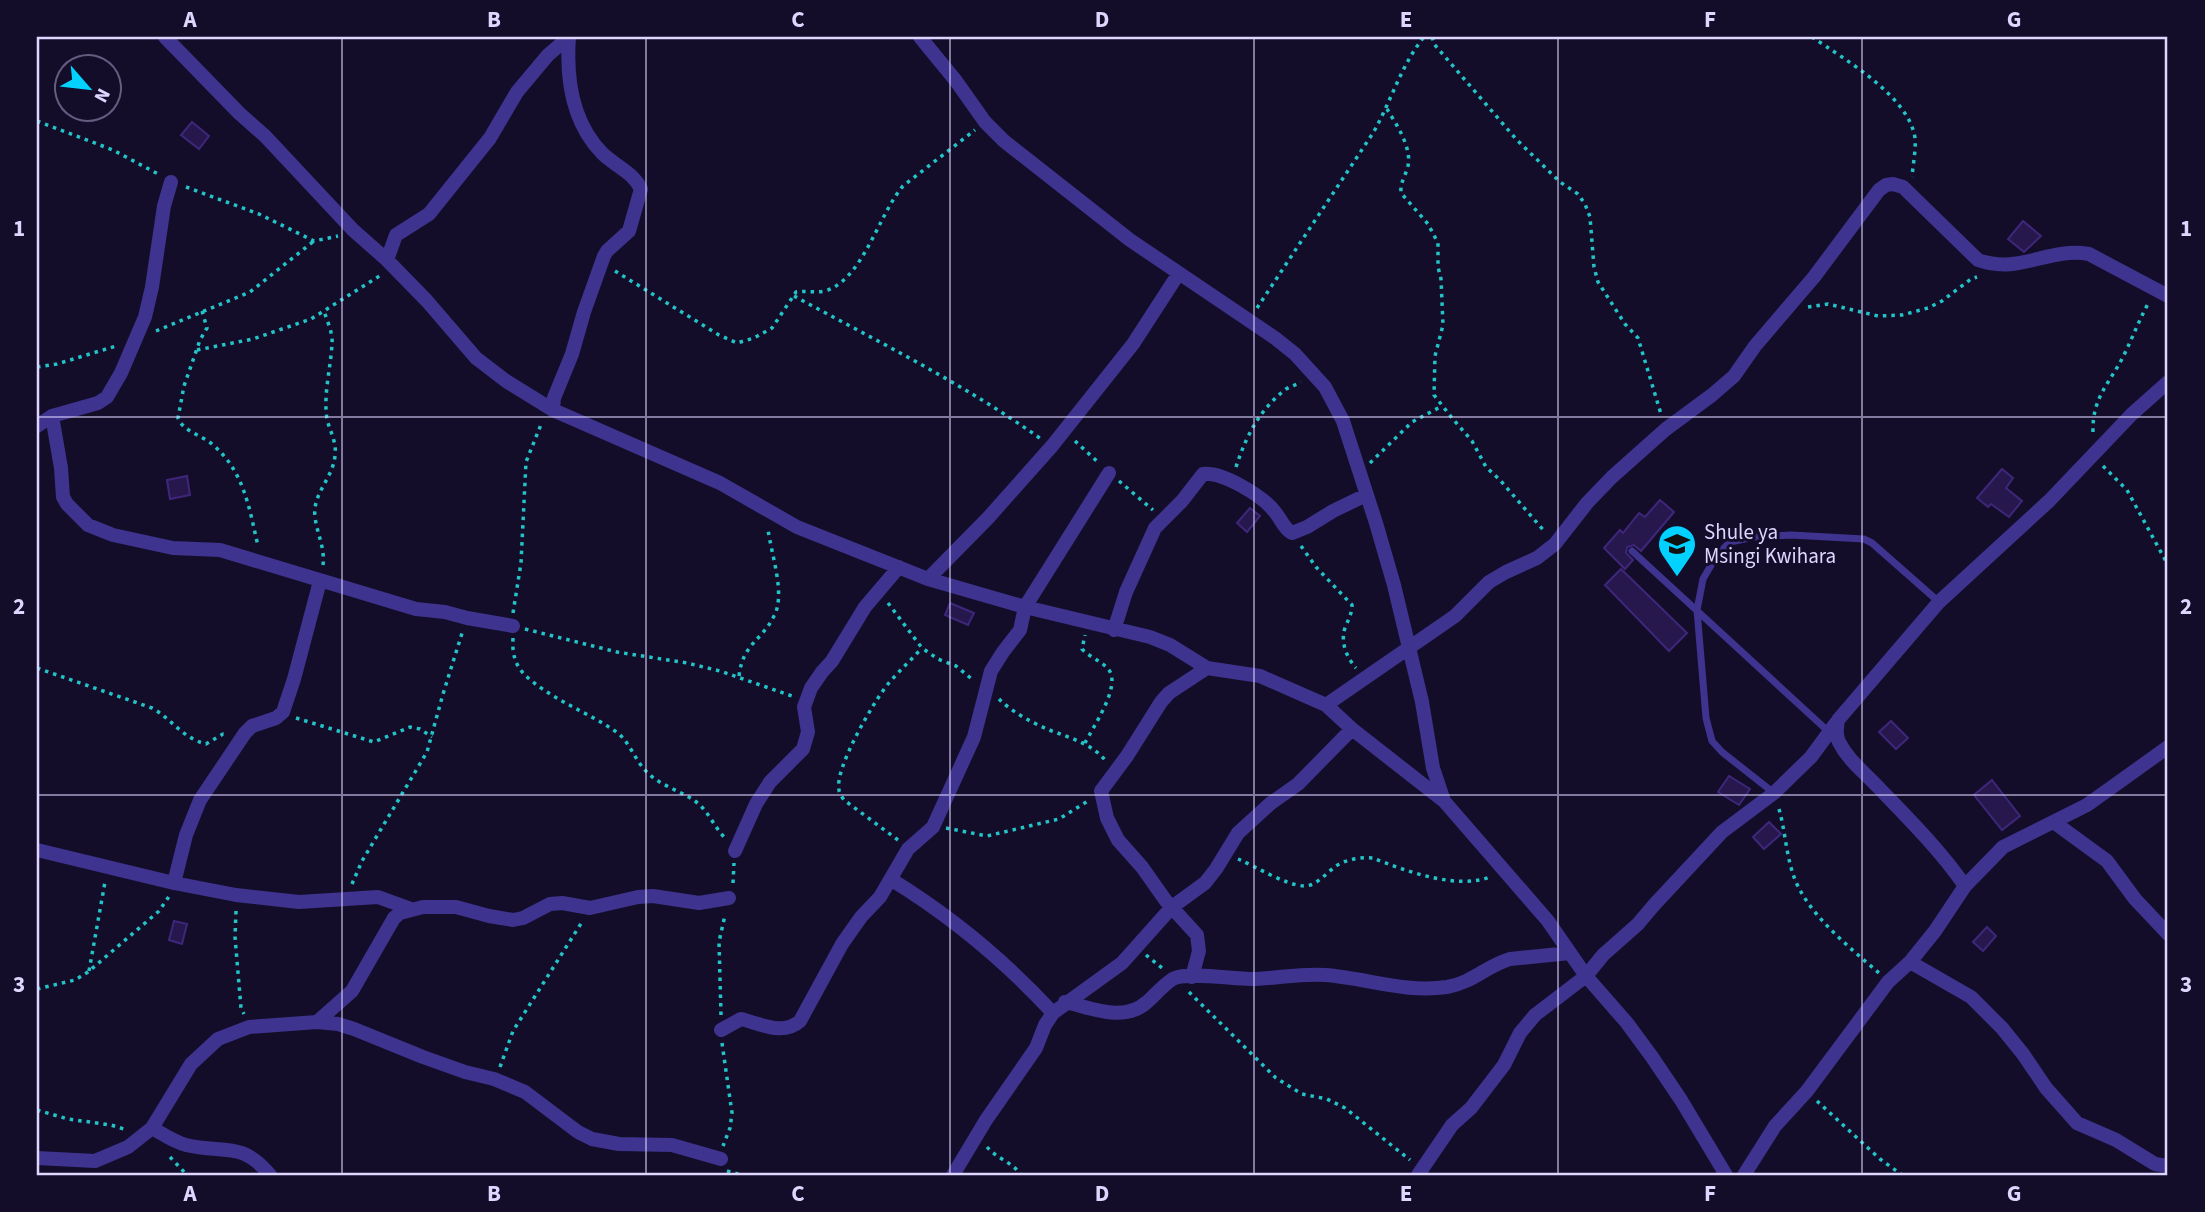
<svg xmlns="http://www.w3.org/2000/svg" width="2205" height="1212" font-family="'Source Sans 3',sans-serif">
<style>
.building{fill:#26174d;stroke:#3e277b;stroke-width:2}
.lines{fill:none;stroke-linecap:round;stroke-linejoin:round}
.path{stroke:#22c4c7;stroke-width:3.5;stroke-dasharray:3.5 5;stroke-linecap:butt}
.service{stroke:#3e338e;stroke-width:7}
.minor{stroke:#3e338e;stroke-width:14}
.grid{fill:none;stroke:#ded6ff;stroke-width:2;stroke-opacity:0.55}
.labels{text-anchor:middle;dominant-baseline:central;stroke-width:6;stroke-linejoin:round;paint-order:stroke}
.poi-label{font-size:21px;fill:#ded6ff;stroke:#140d2a;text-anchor:start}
.neatline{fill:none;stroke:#ded6ff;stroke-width:2.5}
.grid-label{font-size:23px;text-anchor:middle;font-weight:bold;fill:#ded6ff}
</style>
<rect width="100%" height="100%" fill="#140d2a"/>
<!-- building -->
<path class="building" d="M192,122l17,14 -10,13 -18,-14z
M2023,221l18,15 -17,16 -16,-13z
M2002,469l11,9 -7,10 16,13 -13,16 -18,-13 -3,3 -11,-9z
M187,476l3,19 -20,4 -3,-19z
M1660,500l14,12 -33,39 -7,-6 -7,2 -1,6 7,7 -8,9 -21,-21 16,-18 3,3 16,-20 6,4z
M1250,508l10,8 -13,16 -10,-9z
M1621,569l66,64 -18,18 -64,-66z
M950,603l24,10 -6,12 -23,-10z
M1891,721l17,17 -12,11 -17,-17z
M1729,776l21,13 -11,16 -21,-13z
M1992,780l28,36 -18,14 -28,-35z
M1769,822l12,12 -17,15 -11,-12z
M174,921l13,3 -5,20 -13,-4z
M1987,927l9,9 -13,15 -10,-9z"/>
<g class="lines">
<!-- path -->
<path class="path" d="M1432,37l2,7 82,95 44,43 18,12 7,10 5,13 4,50 4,15 27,42 13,14 23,76
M1812,37c32,22 97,59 103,101 1,13 -2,26 -3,39
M1387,109c9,15 25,38 21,57 -2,9 -8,16 -7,27l27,31 10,19v24l3,12 2,46 -8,31 -1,39 18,23 20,23 14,26 14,13 45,52
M37,121l76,29 47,25
M186,187l73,27 55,27 24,-5
M615,271l104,64 18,8 17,-5 18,-10 24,-36c11,-2 21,2 32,-2 36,-14 51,-76 75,-104l72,-56
M794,296c83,45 170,88 247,143
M1808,307l20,-3 50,12 24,-1 26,-7 14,-7 29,-22 6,-2
M1257,308l116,-175c18,-31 28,-68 51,-96
M202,311l5,17 -7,12 -16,46 -6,32c5,13 23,17 34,26 32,27 37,63 46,102
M156,331l94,-39 64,-51
M197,350l56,-11 58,-20 70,-44
M37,367l20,-3 59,-18
M2093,432c-1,-34 16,-48 30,-75 9,-18 16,-37 26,-55
M1075,441l25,23
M1370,463l42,-41 30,-16
M2103,466l24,24 41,75
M1236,467c10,-31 24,-58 50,-78 5,-3 10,-4 15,-7
M1119,481l34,29
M1301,546l15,21 36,38c0,9 -4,15 -7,23 -5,14 2,30 11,40
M323,565c2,-18 -6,-31 -8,-48 -3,-23 18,-39 20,-61 2,-14 -5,-24 -8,-37 -4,-25 4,-51 5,-76 1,-10 -5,-22 -8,-32
M888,603l34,45 16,11 18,7 17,14
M513,613l8,-50 5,-101 16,-40
M525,629l92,23 70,11 33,8 72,25
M513,638c-1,16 2,28 14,39 26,23 60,35 88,54 13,8 19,27 29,38 12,15 35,21 51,32 13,9 19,26 30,37
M37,668l115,40c20,11 30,30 54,36l17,-10h3
M739,676c4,-33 22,-34 35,-60 12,-22 -3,-62 -6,-87
M999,699c13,13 32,23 48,30 22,9 43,13 59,32
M296,718l78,24 36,-15 10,2 12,8
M1085,743c8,-16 36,-56 24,-73 -7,-9 -20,-13 -27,-21l3,-14
M1779,809c6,21 7,44 14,65 12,38 56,73 86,99
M946,828l41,8 72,-17 29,-18
M898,840l-54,-40c-1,-1 -5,-8 -5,-10 -5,-21 35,-89 49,-106 11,-13 23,-24 34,-36
M1238,859c19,8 47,26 66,27 13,0 22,-13 32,-20 11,-7 25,-9 37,-8 32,13 87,33 119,18
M733,883l1,-20
M352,884l10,-23 65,-109 16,-58 20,-64
M236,911l-1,26 6,71 3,6
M1146,955l16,13
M89,971l16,-89
M37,989l38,-9 13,-8 71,-61 11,-16
M1189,992l87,86 26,16 25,5 18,9 65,52
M721,1015l-2,-73 6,-27
M722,1043l10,70 -2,15 -7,18
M500,1067l13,-36 69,-109
M1817,1101l63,58 22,16
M37,1110l31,9 43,6 16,5
M987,1147c10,12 27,16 34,28
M170,1157l17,18
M727,1171l15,4"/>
<!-- service -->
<path class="service" d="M1632,551l197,181
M1774,793l-52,-41 -10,-11 -6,-23 -9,-108 6,-31 14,-24 13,-13 24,-5 37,-2 73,4 8,4 67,59"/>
<!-- minor -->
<path class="minor" d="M165,37l74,76 26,23 88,94 34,30 40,41 49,57 30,23 47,29 167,73 77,44 131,52 97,28 125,30 20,8 37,23 53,8 66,29 26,24 92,72 104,120 38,55 41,47 25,34 29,43 45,75
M920,37l36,44 29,41 19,19 126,99 145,98 20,16 30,33 18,34 33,102 18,62 28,117 11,66 11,33
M387,260l9,-25 33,-21 61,-76 27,-46 31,-37 21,-18
M553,410l1,-12 18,-44 12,-42 20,-56 3,-5 22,-20 12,-42c-8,-17 -26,-23 -39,-36 -30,-31 -36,-75 -33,-116
M52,416l9,52 2,29 4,7 21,21 25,10 60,13 47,2 196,59 29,3 22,6 46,8
M37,426l15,-10 46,-13 9,-6 14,-24 24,-56 7,-30 12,-81 7,-24
M928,579l60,-61 64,-72 81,-102 46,-71
M1114,630l12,-38 29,-64 27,-27 21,-27c20,-2 60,22 72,38 6,7 9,17 17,21l15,-6 26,-16 33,-16
M1326,705l129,-89 34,-34 17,-10 31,-14 18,-14 32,-41 25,-26 54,-48 46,-34 22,-19 21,-30 59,-69 65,-87 7,-5 7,-1 10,3 75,73c42,15 69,-13 111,-6l79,42
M2055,823l52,38 28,38 33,35
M37,850l137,33 62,12 63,7 79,-5 33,12
M735,851l21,-47 14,-22 33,-33 5,-17 -4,-25 7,-19 11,-16 10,-11 33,-54 34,-40
M892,880c60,37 113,81 161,133
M174,883l12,-48 14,-35 45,-67 7,-7 24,-8 7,-6 11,-33 26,-98
M1965,886c-25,-36 -57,-68 -87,-99 -14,-15 -30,-27 -39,-45 -4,-8 -2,-14 -1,-22l101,-118 110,-101 83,-87 36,-32
M1910,962l61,35 31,31 21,26 23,34 31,35 39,17 39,24 13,2
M1192,977l7,-26 -2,-16 -31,-34 -24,-34 -24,-27 -11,-22 -6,-27 26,-35 34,-54 8,-9 38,-25
M1065,1002c27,6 59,21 82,0 7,-6 20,-21 28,-24 14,-6 58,1 75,1 25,0 49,-6 75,-4 42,3 78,18 122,12 25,-4 41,-22 63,-28l60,-6
M317,1022l35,-31 42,-73 6,-5 23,-6h33l33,9 24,4 10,-2 27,-14 12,-1 28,5 48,-11 15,-1 46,7 30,-5
M721,1030l20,-11c20,5 42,17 59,2l42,-77 19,-27 19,-20 28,-48 25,-22 41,-90 17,-66 12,-19 17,-22 5,-23 84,-134
M152,1128c11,6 22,14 34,17 37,9 55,-5 84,30
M37,1158l58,3 33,-14 24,-19 39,-64 27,-25 31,-12 68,-5 21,2 16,5 69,28 42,15 29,7 31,13 53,40 14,7 27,5 53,1 49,14
M953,1175l33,-55 50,-72 9,-23 8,-12 69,-50 50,-56 33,-24 11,-14 22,-36 33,-30 27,-19 54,-55
M1418,1175l34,-50 19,-17 33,-43 16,-32 15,-18 51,-39 17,-21 35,-31 16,-19 68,-73 52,-39 37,-36 25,-34
M1744,1175l31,-49 32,-35 81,-109 22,-20 25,-31 30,-45 38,-39 84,-42 81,-58"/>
</g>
<!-- grid -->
<path class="grid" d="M342,37v1138M646,37v1138M950,37v1138M1254,37v1138M1558,37v1138M1862,37v1138M37,417h2131M37,795h2131"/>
<!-- icons -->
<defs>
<symbol id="school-pin" viewBox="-11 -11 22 30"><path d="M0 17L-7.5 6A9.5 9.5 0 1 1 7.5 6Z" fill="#02d2ff" stroke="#140d2a"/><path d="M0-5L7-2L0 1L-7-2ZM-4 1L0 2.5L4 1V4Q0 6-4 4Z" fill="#111"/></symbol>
</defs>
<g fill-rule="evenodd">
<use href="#school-pin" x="1655" y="522" width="44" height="60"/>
</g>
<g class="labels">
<!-- poi labels -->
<g class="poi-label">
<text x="1704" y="532">Shule ya<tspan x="1704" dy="24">Msingi Kwihara</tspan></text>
</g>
</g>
<!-- border -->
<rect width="2205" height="1212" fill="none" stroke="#140d2a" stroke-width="77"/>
<!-- north arrow -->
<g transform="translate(88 88) rotate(118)"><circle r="33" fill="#140d2a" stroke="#655d7f" stroke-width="2"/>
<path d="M0-5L12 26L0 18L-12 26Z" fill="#02d2ff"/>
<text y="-10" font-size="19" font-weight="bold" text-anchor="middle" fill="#ded6ff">N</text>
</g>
<rect x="38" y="38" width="2128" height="1136" class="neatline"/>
<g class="grid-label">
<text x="190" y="27">A</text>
<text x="494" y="27">B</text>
<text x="798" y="27">C</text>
<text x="1102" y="27">D</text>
<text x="1406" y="27">E</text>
<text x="1710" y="27">F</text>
<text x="2014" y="27">G</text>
<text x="19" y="236">1</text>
<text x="2186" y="236">1</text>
<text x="19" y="614">2</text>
<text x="2186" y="614">2</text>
<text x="19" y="992">3</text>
<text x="2186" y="992">3</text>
<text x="190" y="1201">A</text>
<text x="494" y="1201">B</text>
<text x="798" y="1201">C</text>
<text x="1102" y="1201">D</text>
<text x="1406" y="1201">E</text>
<text x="1710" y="1201">F</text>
<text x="2014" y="1201">G</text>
</g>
</svg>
